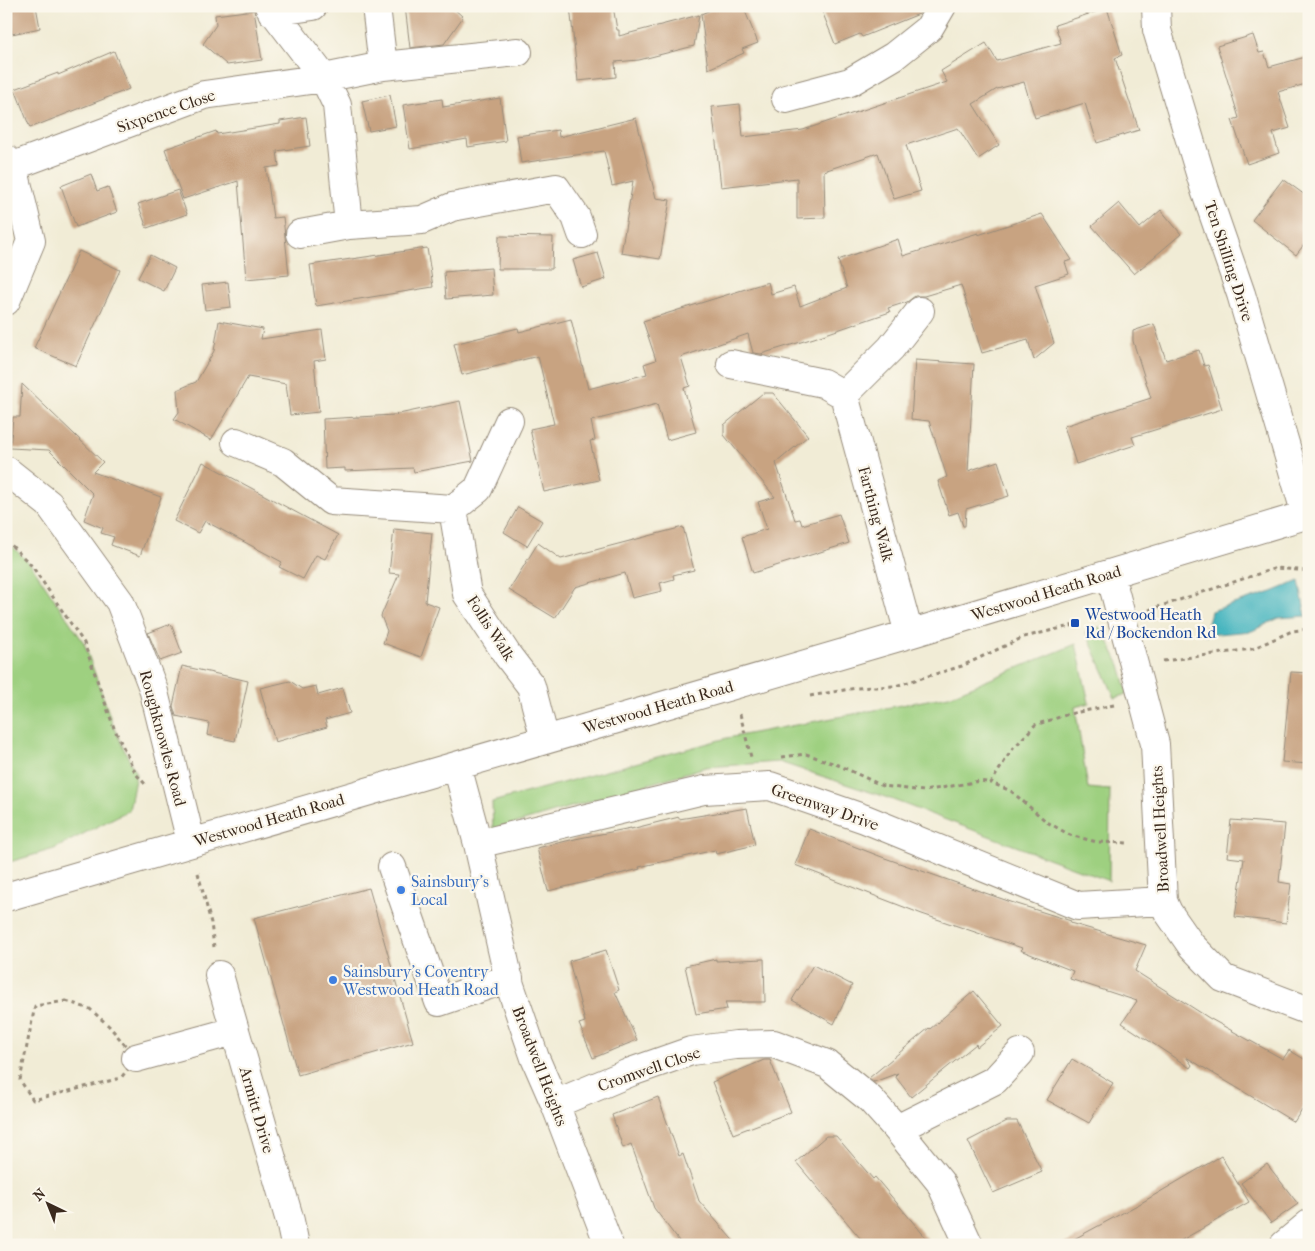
<svg xmlns="http://www.w3.org/2000/svg" width="1315" height="1251" font-family="'IM FELL French Canon',serif">
<style>
.green{fill:#9ed080;stroke:#6c7d4f}
.water{fill:#46b5bf;stroke:#40706e}
.building{fill:#c8a381}
.lines{fill:none;stroke-linecap:round;stroke-linejoin:round}
.minor-casing{stroke:#968b7a;stroke-width:30}
.path{stroke:#968b7a;stroke-width:3;stroke-dasharray:4 4;stroke-linecap:butt}
.minor{stroke:#fff;stroke-width:28}
.transit-dot{fill:#1a4fb4;stroke:#fbf7ec;stroke-width:2}
.shop-dot{fill:#3f7fe0;stroke:#fbf7ec;stroke-width:2}
.labels{text-anchor:middle;dominant-baseline:central;stroke-width:4.5;stroke-linejoin:round;paint-order:stroke}
.street-label{font-size:16px;fill:#3b2a1e;stroke:#fbf7ec}
.transit-label{font-size:16px;fill:#164399;stroke:#fbf7ec;text-anchor:start}
.shop-label{font-size:16px;fill:#366cbe;stroke:#fbf7ec;text-anchor:start}
</style>
<rect width="100%" height="100%" fill="#fbf7ec"/>
<filter id="ink" filterUnits="userSpaceOnUse"><feTurbulence type="fractalNoise" baseFrequency=".02" numOctaves="2"/><feDisplacementMap in="SourceGraphic" scale="10" xChannelSelector="R" yChannelSelector="G"/><feConvolveMatrix kernelMatrix="1 2 1 2 8 2 1 2 1" color-interpolation-filters="sRGB"/></filter>
<filter id="wash" filterUnits="userSpaceOnUse"><feTurbulence type="fractalNoise" baseFrequency=".0096" numOctaves="4" result="noise"/><feDisplacementMap in="SourceGraphic" scale="20" xChannelSelector="R" yChannelSelector="G"/><feGaussianBlur stdDeviation="1.12" result="paint"/><feColorMatrix in="noise" values="0 0 0 0 0 0 0 0 0 0 0 0 0 0 0 0 0 1.4 0 .05"/><feComposite in="paint" operator="in"/></filter>
<g filter="url(#wash)">
<rect width="100%" height="100%" fill="#f1ecd6"/>
<!-- green -->
<path class="green" d="M6,540l26,26 52,77 30,85 22,46 -7,36 -75,39 -48,14z
M1101,627l19,38 8,29 -13,4 -29,-66z
M1076,644l13,59 -14,4 13,81 22,2 -1,91 -224,-84 -106,-35 -73,5 -213,63 -1,-28 235,-64 222,-42z"/>
<!-- water -->
<path class="water" d="M1299,581l7,35 -27,2 -27,13 -47,4 6,-24 61,-19z"/>
<g id="blocks">
<!-- building -->
<path class="building" d="M6,6h30l4,22 -28,6z
M405,6h46l12,11 -19,27 -34,4z
M570,6h43l4,24h2v6l80,-21 -5,31 -55,14 -24,2 1,15 -38,4z
M720,6h23l15,37 -16,6 2,4 -36,16 -7,-55z
M820,6h104l-5,8 -57,23 -2,-3 -25,10z
M1107,8l15,47 -7,3 24,72 -42,13 -12,-40 -50,15 -11,-36 -27,7 -24,15 26,41 -21,14 -20,-31 -52,17 15,46 -27,8 -16,-46 -54,18 1,47 -28,1v-41l-76,9 -9,-80 28,-3 3,33 60,-7 144,-48 -6,-11 45,-28 11,18 64,-18 -6,-18z
M254,10l8,50 -35,5 -24,-21 13,-19 -1,-10z
M1253,35l6,18 5,-1 5,15 40,-11v27l-31,9 12,36 -17,5 6,20 -32,11 -15,-44 7,-2 -22,-72z
M114,51l15,38 -99,39 -15,-39 43,-16v2z
M390,95l6,31 -27,5 -7,-30z
M500,98l6,43 -38,6 -1,-8 -57,10 -7,-44 39,-6 1,8z
M306,117l4,29 -33,5 2,15 -13,2 7,50 10,-1 6,58 -43,4 -8,-98 -55,18 -18,-50 51,-18 1,3 63,-10v-3z
M636,118l20,80 14,2 -10,59 -39,-6 12,-72 -21,5 -8,-35 -83,12 -4,-27 41,-6 1,7z
M91,174l6,17 11,-4 9,25 -41,15 -15,-41z
M1283,179l26,19v40l-13,17 -44,-35z
M178,190l9,24 -40,14 -9,-24z
M1119,203l21,25 21,-18 20,24 -47,40 -42,-48z
M1042,214l30,46 -7,2 4,12 -34,11 19,58 -20,17 -6,-20 -46,13 -21,-68 -37,11h-9l-8,6 -19,6 2,4 -76,26 -53,16 -8,-1 -5,-19 -67,23 9,29 -6,2 12,44 -29,8 -10,-36 -66,17 4,19 -5,1 9,39 -55,12 -14,-63 24,-5 -16,-68 -76,19 -8,-31 64,-16 1,4 52,-13 17,70 59,-15 -3,-10 12,-4 -13,-39 125,-39 3,12 23,-7 6,19 47,-18 -9,-28 60,-21 5,17 75,-23v2z
M499,236l54,1 -1,32h-54z
M427,248l6,39 -117,19 -6,-41z
M79,251l41,19 -44,96 -42,-18z
M598,253l8,26 -25,8 -8,-27z
M150,255l25,13 -11,23 -26,-13z
M491,268l2,27 -47,4 -2,-27z
M228,282l3,25 -26,3 -3,-25z
M219,321l44,8 -2,10 61,-9 4,29 -12,2 5,51 -29,3 -4,-31 -38,-7 -37,63 -37,-21 5,-7 -2,-22 19,-8 18,-31z
M1154,324l12,36 33,-10 5,16 4,-1 14,44 -90,28 3,8 -59,19 -12,-38 87,-28 -18,-57v-10z
M915,360l59,4 -6,107 30,-10 11,35 -43,13 -1,17h-2l-5,-14 -9,3 -11,-34 9,-4 -18,-56 -18,-2z
M22,384l81,78 -10,10 68,25 -21,59 -29,-11 3,-8 -13,-4 2,-5 -19,-8 9,-26 -44,-44 -39,-2 3,-31h7z
M763,393h10l35,43 -32,27 19,57 5,-1 2,6 37,-11 10,29 -96,30 -11,-36 25,-8 -9,-27 17,-5 -51,-62v-10z
M460,401l13,60 -59,11 -1,-4 -68,3v-3l-20,1 -2,-50 71,-4z
M203,462l135,73 -13,24 -9,-4 -13,24 -24,-12 3,-5 -77,-41 -7,12 -24,-12z
M518,507l24,14 -15,25 -23,-14z
M683,527l11,43 -21,5 1,4 -14,4 2,8 -30,7 -7,-25 -50,14 -20,31 -46,-28 29,-47 23,16z
M394,529l38,4 -7,69 14,5 -18,50 -38,-14 4,-12 -6,-15 18,-42 -10,-1z
M171,624l11,29 -22,8 -12,-28z
M182,666l66,15 -13,60 -28,-6 2,-12 -33,-7 -3,-10z
M1291,672l18,1v91l-27,-2z
M290,681l12,8 14,-3 2,9 25,-7 7,25 -25,7 2,7 -52,15 -15,-54z
M747,808l8,37 -39,9 -1,-4 -76,17 1,2 -92,22 -11,-43 38,-9 56,-11v1l48,-12v2z
M1231,820l54,4 -6,58 12,2 -5,39 -51,-6 9,-58 -17,-2z
M809,829l73,28 129,45 60,19 -1,2 76,22 -11,26 74,47 74,41 6,-9 20,12v36l-15,24 -108,-65 6,8 -2,3 -68,-45 15,-22 -67,-22 3,-8 -53,-21 2,-2 -100,-34 -127,-49z
M369,888l44,154 -115,33 -44,-157z
M606,950l13,40 -4,2 22,48 -44,18 -14,-34 6,-2 -16,-61z
M716,959v2l48,-2 1,43h-40l2,7 -31,5 -11,-48z
M813,965l39,20 -18,39 -42,-24z
M974,991l29,35 -26,21 -1,-3 -65,53 -16,-21 3,-3 -24,9 -5,-4 60,-50 1,1z
M1072,1059l41,24 -24,40 -42,-23z
M764,1060h6l21,52 -58,22 -21,-52z
M658,1097l21,59 4,-2 16,47 38,44h-55l-28,-37 -23,-64 -8,4 -11,-33z
M1007,1121h10l25,51 -49,21 -25,-52z
M826,1136h10l37,43 2,-2 57,68h-66l-70,-83z
M1221,1156l28,46 -76,43h-110l78,-42z
M1267,1164l31,40 -27,19 -30,-40z"/>
</g>
</g>
<g filter="url(#ink)">
<use href="#blocks" fill-opacity="0" stroke="#968b7a" stroke-width="1"/>
<g class="lines">
<defs>
<path id="minor" d="M269,6l55,72 59,-12 135,-14
M376,6l7,60
M1156,6l1,24 48,160 36,104 65,221
M272,12l41,-6
M786,99l64,-17 44,-26 35,-28 13,-22
M6,159l7,7 18,75 -25,60
M13,166l191,-71 120,-17 13,27 12,120
M300,234l49,-9 73,-5 30,-13 104,-19 20,29 6,17
M731,364l92,19 21,12
M509,421l-31,68 -25,20 14,85 41,62 23,30 14,54
M236,442l47,20 48,39 122,8
M6,470l43,34 71,98 33,86 38,154
M1110,574l45,170 8,157 5,11 23,33 32,33 86,33
M909,634l-65,-239 47,-47 29,-37
M457,766l21,78 32,141 25,73 20,46 54,141
M478,844l226,-54 66,-4 95,33 213,87 85,-5
M392,867l47,135 70,-24
M6,897l903,-263 400,-120
M219,975l71,246 5,24
M136,1058l98,-27
M555,1104l76,-32 60,-21 45,-6 38,-1 53,20 43,35 27,30 43,53 29,63
M897,1129l98,-49 25,-27
M1284,1245l25,-21"/>
</defs>
<!-- minor casing -->
<use href="#minor" class="minor-casing"/>
<!-- path -->
<path class="path" d="M6,540l26,26 52,77 30,85 22,46 9,10
M1149,610l127,-42 33,3
M1163,661l89,-12 40,-18 17,-2
M810,696l46,-8 39,-2 67,-20 62,-29 55,-13
M1114,705l-45,9 -34,11 -24,26 -20,32 20,8 36,31 23,13 27,7 33,1
M740,714l11,43
M782,757l24,-3 32,11 45,21 41,5 56,-10 11,2
M198,873l13,50 3,24
M66,1001l24,8 19,17 27,32 -15,20 -88,22 -13,-20 15,-74z"/>
<!-- minor -->
<use href="#minor" class="minor"/>
</g>
</g>
<!-- markers -->
<rect class="transit-dot" x="1070" y="618" width="10" height="10" rx="2.5"/>
<g class="shop-dot">
<circle cx="401" cy="890" r="5"/>
<circle cx="333" cy="980" r="5"/>
</g>
<g class="labels">
<!-- street labels -->
<g class="street-label">
<text transform="translate(166 111) rotate(-19)">Sixpence Close</text>
<text transform="translate(1229 261) rotate(72)">Ten Shilling Drive</text>
<text transform="translate(876 514) rotate(75)">Farthing Walk</text>
<text transform="translate(1046 593) rotate(-17)">Westwood Heath Road</text>
<text transform="translate(491 628) rotate(57)">Follis Walk</text>
<text transform="translate(658 707) rotate(-16)">Westwood Heath Road</text>
<text transform="translate(163 738) rotate(75)">Roughknowles Road</text>
<text transform="translate(825 807) rotate(19)">Greenway Drive</text>
<text transform="translate(269 820) rotate(-16)">Westwood Heath Road</text>
<text transform="translate(1160 829) rotate(-93)">Broadwell Heights</text>
<text transform="translate(540 1066) rotate(69)">Broadwell Heights</text>
<text transform="translate(649 1069) rotate(-19)">Cromwell Close</text>
<text transform="translate(257 1110) rotate(74)">Armitt Drive</text>
</g>
<!-- transit labels -->
<g class="transit-label">
<text x="1085" y="614">Westwood Heath<tspan x="1085" dy="18">Rd / Bockendon Rd</tspan></text>
</g>
<!-- shop labels -->
<g class="shop-label">
<text x="411" y="881">Sainsbury's<tspan x="411" dy="18">Local</tspan></text>
<text x="343" y="971">Sainsbury's Coventry<tspan x="343" dy="18">Westwood Heath Road</tspan></text>
</g>
</g>
<!-- margin -->
<rect width="1315" height="1251" fill="none" stroke="#fbf7ec" stroke-width="25"/>
<!-- north arrow -->
<g transform="translate(48 1204) rotate(317)" stroke="#fbf7ec" stroke-width="4" paint-order="stroke">
<path d="M0-4L9 19L0 12L-9 19Z" fill="#3b2a1e"/>
<text y="-8" font-size="14" font-weight="bold" text-anchor="middle" fill="#3b2a1e">N</text>
</g>
</svg>
